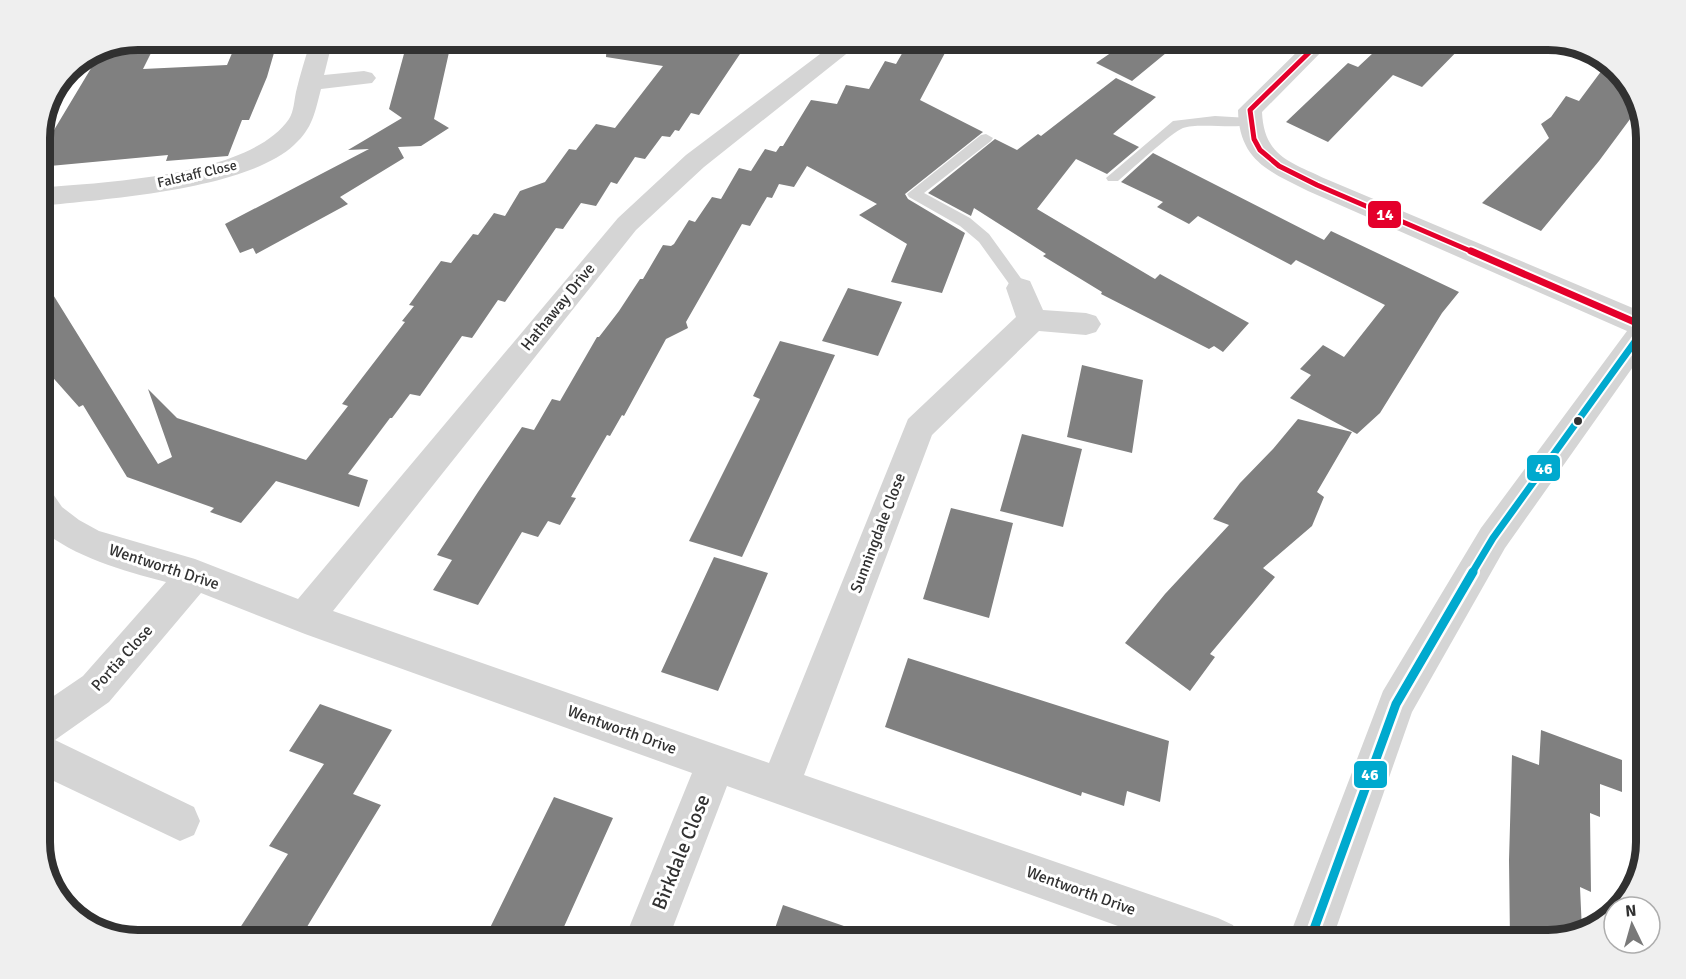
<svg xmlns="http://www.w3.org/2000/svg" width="1686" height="979" font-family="Signika,sans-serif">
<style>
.building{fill:#808080}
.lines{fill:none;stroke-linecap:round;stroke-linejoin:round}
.service{fill:#d5d5d5;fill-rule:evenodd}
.minor{fill:#d5d5d5;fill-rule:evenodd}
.bus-1-far1-casing{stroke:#fff;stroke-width:8}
.bus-1-casing{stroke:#fff;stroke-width:11}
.bus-2-far1-casing{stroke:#fff;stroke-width:11}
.bus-2-casing{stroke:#fff;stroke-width:14}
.bus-1-far1{stroke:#e4002b;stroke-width:5}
.bus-1{stroke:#e4002b;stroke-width:7}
.bus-2-far1{stroke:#00a9ce;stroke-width:7}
.bus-2{stroke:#00a9ce;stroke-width:9}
.bus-dot{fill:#313131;stroke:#fff;stroke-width:2}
.labels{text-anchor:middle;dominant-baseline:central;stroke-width:6;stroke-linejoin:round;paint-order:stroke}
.far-street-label{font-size:14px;fill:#313131;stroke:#fff}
.street-label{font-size:16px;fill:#313131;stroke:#fff}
.near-street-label{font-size:20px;fill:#313131;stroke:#fff}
.rim{fill:none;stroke:#313131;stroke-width:8}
.line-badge{stroke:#fff;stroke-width:2}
.badge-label{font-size:16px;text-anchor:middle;font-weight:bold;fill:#fff}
</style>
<rect width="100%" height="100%" fill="#fff"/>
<!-- building -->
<path class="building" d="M138,39h20l-15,30 84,-4 11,-26h40l-11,38 -18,43h-7l-14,36 -62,5 2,-6 -129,12v-12l60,-100z
M408,39h44l-18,80 15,9 -28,18 -23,1 6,11 -64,39 8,7 -92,50 -3,-6 -13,5 -15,-29 144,-75 -21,1 54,-32 -13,-9z
M607,39h143l-51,76 -8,-2 -12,18 -4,-1 -5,7 -8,-1 -17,23 -10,-2 -18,27 -6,-2 -15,24 -15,-3 -18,26 -7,-1 -51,74 -7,-2 -26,38 -10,-2 -42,60 -10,-2 -18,24h-2l-42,56 20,6 -9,27 -83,-26 -35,42 -31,-11 4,-4 -87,-31 -44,-72 -4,2 -40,-45v-90l119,192 14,-7 -24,-68 29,29 129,42 42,-54 -6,-2 63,-82 -3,-1 12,-15 -5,-1 32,-44 10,2 22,-29 5,1 16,-22 11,3 15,-25 25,-9 24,-33 7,1 20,-26 19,4 48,-62 -57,-9z
M1131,39h52l-51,42 -36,-18z
M1388,39h81l-47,48 -29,-12 -65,67 -42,-20 62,-59 10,4z
M908,43l38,8 -26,49 63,32 -78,62 3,5 57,34 -23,60 -51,-11 16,-38 -48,-29 18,-11 -70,-38 -13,21 -15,-3 -7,14 -5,-1 -17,29 -8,-2 -56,98 2,6 -22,11 -42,77 -2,-1 -12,21 -3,-1 -36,62 5,1 -16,27 -12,-4 -10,16 -16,-5 -44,73 -45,-15 19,-30 -15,-5 41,-63 44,-65 12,3 18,-31 8,2 37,-64h2l20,-26 21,-32h3l20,-34 8,1 3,-2 15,-24 6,2 17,-25 9,2 18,-31 12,3 14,-22 11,3 4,-6h3l28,-46 26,4 9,-19 23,4 16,-28 11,3z
M1608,62l23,21 8,24 -40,54 -58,70 -59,-28 67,-65 -8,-14 10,-7 15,-21 13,5z
M1116,78l40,19 -43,37 26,13 -32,27 -31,-15 -39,50 118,70 5,-5 89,49 -26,29 -9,-6 -5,3 -108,-55 1,-2 -59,-36 3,-2 -72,-46 -3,8 -43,-23 67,-54 22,11 21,-16 3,2z
M1153,153l171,87 7,-9 128,61 -17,21 -62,100 -23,21 -67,-36 21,-23 -11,-6 23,-24 21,12 41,-52 -89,-45 -5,5 -93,-49 -9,8 -32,-17 6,-5 -42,-20z
M848,288l54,14 -24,54 -56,-15z
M780,341l55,14 -93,202 -53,-16 71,-142 -7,-3z
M1082,365l61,15 -11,73 -65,-16z
M1298,419l54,13 -35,60 7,5 -12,29 -49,42 12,9 -65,77 5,3 -25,34 -65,-48 40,-49 64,-69 -16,-6 27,-36 33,-34z
M1022,434l60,15 -19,78 -63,-16z
M951,508l62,15 -24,95 -66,-19z
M714,557l54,16 -50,118 -57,-19z
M908,658l261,83 -9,61 -33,-11 -3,15 -42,-14 -1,4 -196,-69z
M320,704l72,26 -39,64 28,11 -82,135h-67l56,-86 -19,-8 55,-82 -35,-13z
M1541,730l81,30v32l-22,-8v33l-10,-4 1,79 -11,-5 2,44 -33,9h-39l-1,-80 3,-105 27,10z
M554,797l59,21 -55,122h-74z
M783,905l87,30 -1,5h-98z"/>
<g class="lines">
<!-- service -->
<path class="service" d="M1215,116l34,2 7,4c-9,9 -57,0 -73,6 -11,4 -53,43 -65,53h-10l-2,-3 67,-57z
M986,134l7,4 -2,3 -67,52 46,25 19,16 39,54 -3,4h-10l-36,-50 -19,-16 -51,-29 -2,-3 74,-59z"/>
<!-- minor -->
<path class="minor" d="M311,39h22l-9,36 40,-4 8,2 4,5 -4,5 -51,6c-6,23 -8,39 -27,56 -48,45 -190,54 -255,61v-18c66,-6 210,-11 250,-69 5,-8 5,-18 7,-27 4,-18 10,-35 15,-53z
M840,39h25l-161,128 -68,63 -303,381 436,152 139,-344 108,-102 -10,-29 4,-7 10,-3 10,3 13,29 43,3 10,3 5,8 -5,8 -10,3 -47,-4 -107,104 -128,340 414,143 15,7 7,15h-83l-430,-154 -59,154h-44l68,-167 -387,-139 -104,-41 -92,109 -54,38 139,67 6,14 -6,14 -14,6 -141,-67v-68l44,-30 83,-94c-45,-12 -90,-24 -127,-54v-41l12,4 11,16 17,13 20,11 96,28 103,40 320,-381 68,-63z
M1310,39h24l-72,73c2,45 29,50 64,67l321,135v33l-142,201 -93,164 -80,228h-44l95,-249 98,-163 146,-197 -319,-140c-40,-20 -69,-31 -70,-81z"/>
<defs>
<path id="bus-1-far1" d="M1323,39l-73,71 4,29 6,11 19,16 38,19 158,68"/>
<path id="bus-1" d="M1471,251l175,76"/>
<path id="bus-2-far1" d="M1472,573l21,-35 154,-213"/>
<path id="bus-2" d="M1310,940l86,-236 77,-132"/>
</defs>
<!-- bus-1-far1 casing -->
<use href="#bus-1-far1" class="bus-1-far1-casing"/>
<!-- bus-1 casing -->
<use href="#bus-1" class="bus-1-casing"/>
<!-- bus-2-far1 casing -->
<use href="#bus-2-far1" class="bus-2-far1-casing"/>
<!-- bus-2 casing -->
<use href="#bus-2" class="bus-2-casing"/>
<!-- bus-1-far1 -->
<use href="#bus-1-far1" class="bus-1-far1"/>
<!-- bus-1 -->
<use href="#bus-1" class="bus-1"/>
<!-- bus-2-far1 -->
<use href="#bus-2-far1" class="bus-2-far1"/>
<!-- bus-2 -->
<use href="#bus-2" class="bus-2"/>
</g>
<!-- markers -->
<circle class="bus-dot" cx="1578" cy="421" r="5"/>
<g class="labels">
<!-- far-street labels -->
<g class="far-street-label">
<text transform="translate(197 174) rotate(-13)">Falstaff Close</text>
</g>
<!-- street labels -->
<g class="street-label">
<text transform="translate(558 307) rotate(-51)">Hathaway Drive</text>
<text transform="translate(878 533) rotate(-69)">Sunningdale Close</text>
<text transform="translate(164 567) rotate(18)">Wentworth Drive</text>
<text transform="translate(122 658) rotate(-48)">Portia Close</text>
<text transform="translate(622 730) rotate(20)">Wentworth Drive</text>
<text transform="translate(1081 891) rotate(20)">Wentworth Drive</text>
</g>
<!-- near-street labels -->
<g class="near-street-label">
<text transform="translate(681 852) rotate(-68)">Birkdale Close</text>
</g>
</g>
<!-- crop -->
<path d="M0 0H1686V979H0ZM138 50H1548A88 88 0 0 1 1636 138V842A88 88 0 0 1 1548 930H138A88 88 0 0 1 50 842V138A88 88 0 0 1 138 50Z" fill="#efefef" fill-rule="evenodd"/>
<path class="rim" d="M138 50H1548A88 88 0 0 1 1636 138V842A88 88 0 0 1 1548 930H138A88 88 0 0 1 50 842V138A88 88 0 0 1 138 50Z"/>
<g class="line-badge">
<rect x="1367" y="200" width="35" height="29" rx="6" fill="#e4002b"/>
<rect x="1526" y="454" width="35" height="28" rx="6" fill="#00a9ce"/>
<rect x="1353" y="760" width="35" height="29" rx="6" fill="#00a9ce"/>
</g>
<g class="badge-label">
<text x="1385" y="220">14</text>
<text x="1544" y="474">46</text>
<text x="1370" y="780">46</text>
</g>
<!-- north arrow -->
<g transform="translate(1632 925) rotate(355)"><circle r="28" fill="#ffffff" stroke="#adadad" stroke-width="1.5"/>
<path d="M0-4.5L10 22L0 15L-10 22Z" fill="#797979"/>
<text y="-9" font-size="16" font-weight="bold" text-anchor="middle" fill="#313131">N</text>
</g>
</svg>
